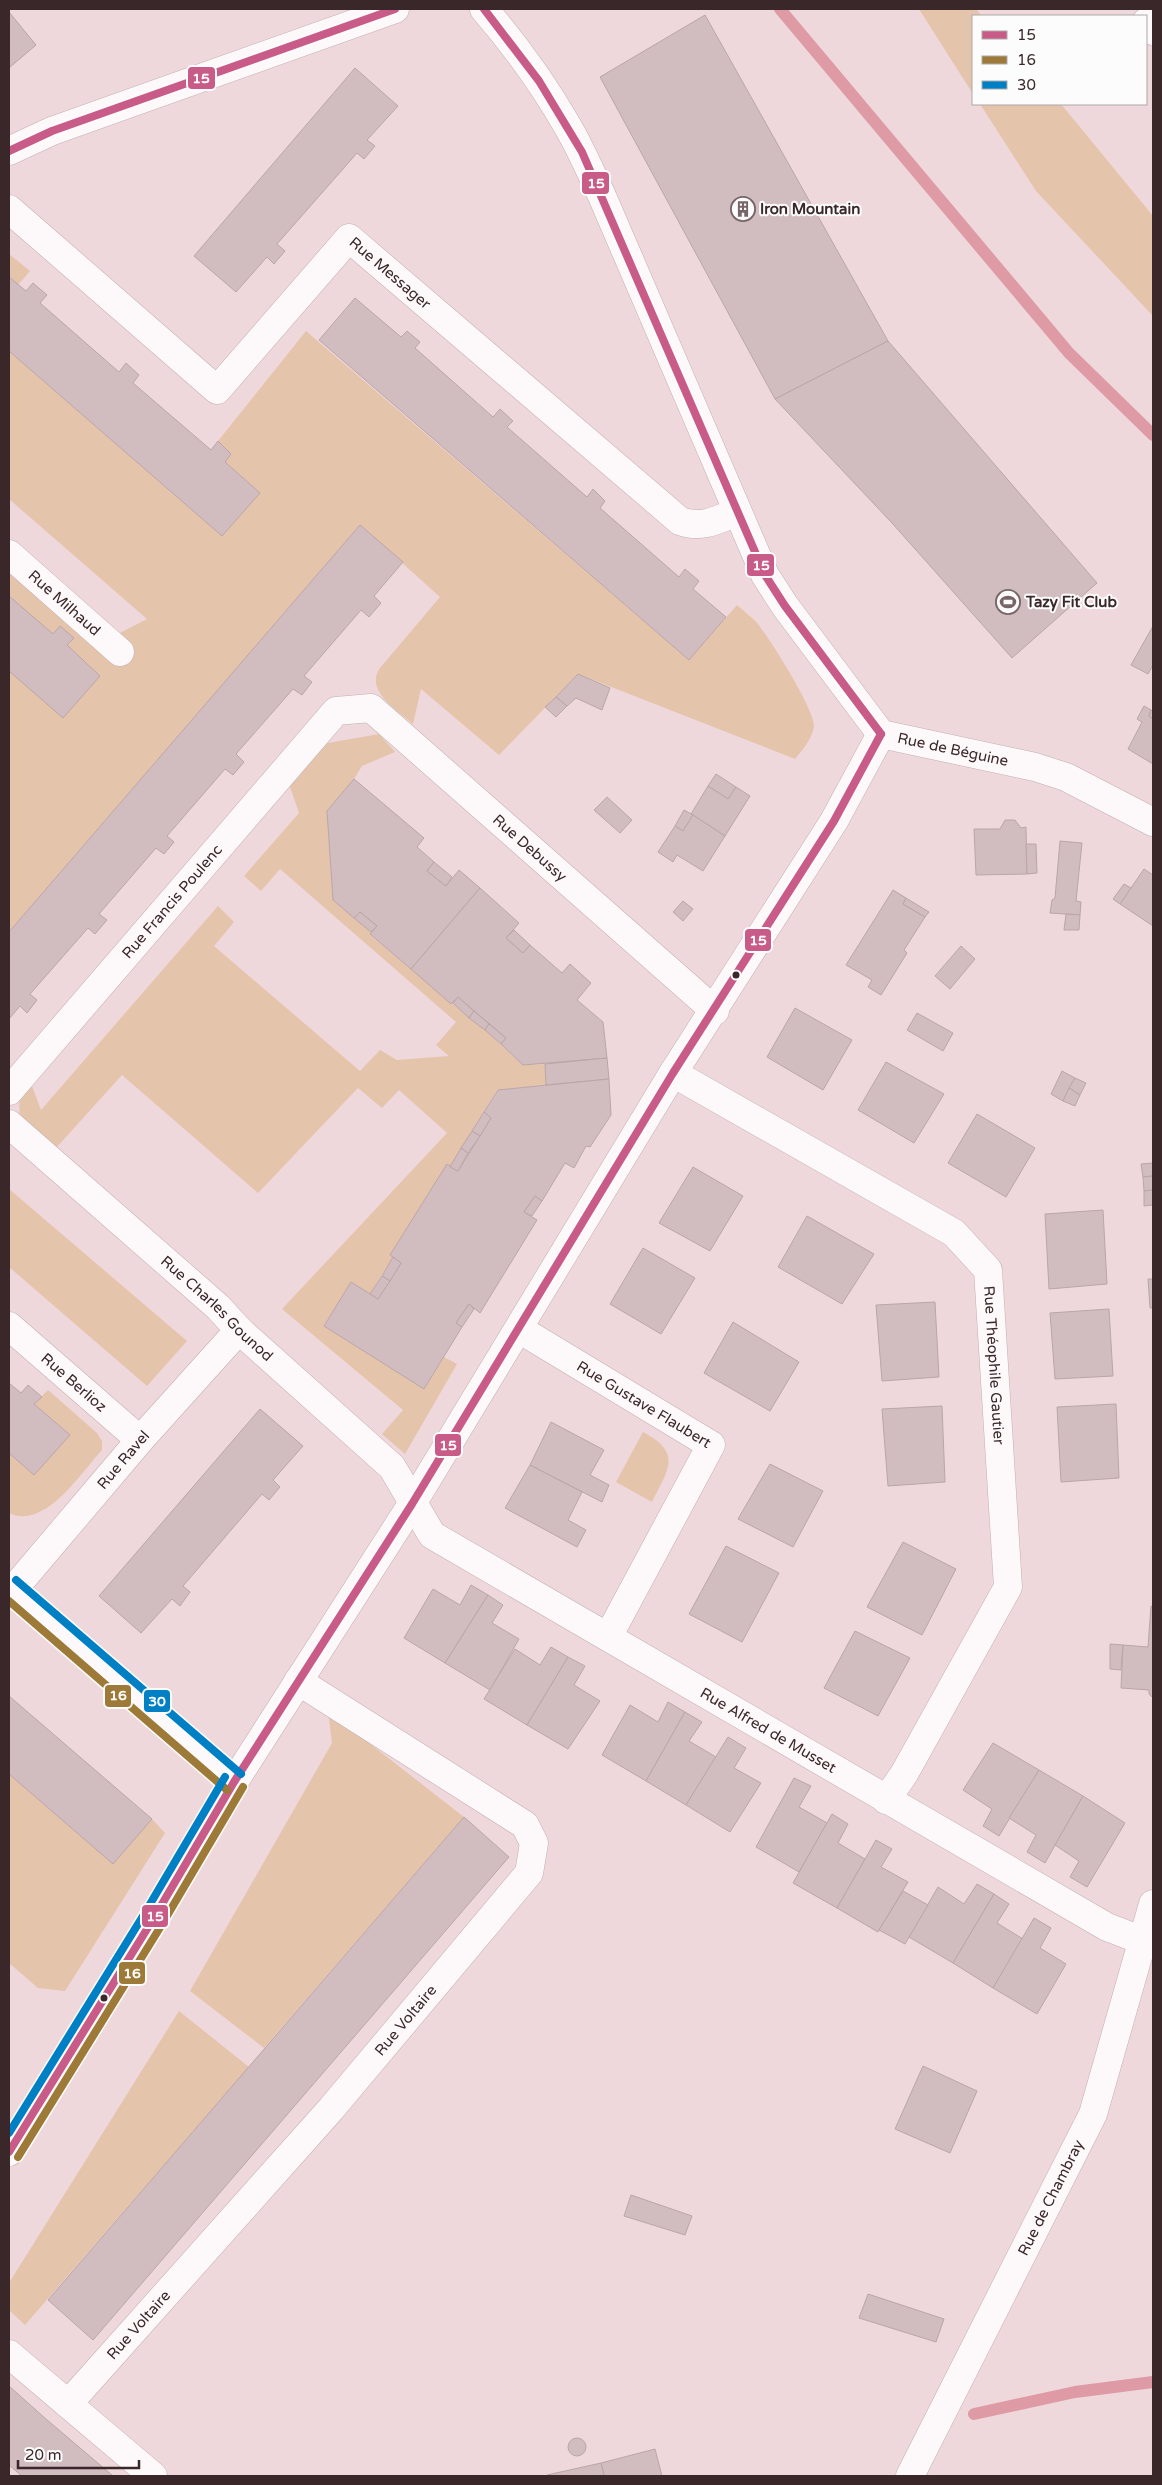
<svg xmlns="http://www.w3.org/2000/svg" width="1162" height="2485" font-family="'Varela Round',sans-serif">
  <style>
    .green { fill: #e5c4ac }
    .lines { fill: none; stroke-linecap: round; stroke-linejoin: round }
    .stream { stroke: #de9ba6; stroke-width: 12 }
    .building { fill: #d1bdc0; stroke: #b9a6a8 }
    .street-casing { stroke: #c2aeb1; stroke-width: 29 }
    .street { stroke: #fdf9fa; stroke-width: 28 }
    .bus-1-casing { stroke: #fcfcfc; stroke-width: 11 }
    .bus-2-casing { stroke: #fcfcfc; stroke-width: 11 }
    .bus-3-casing { stroke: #fcfcfc; stroke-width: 11 }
    .bus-1 { stroke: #c95b89; stroke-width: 8 }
    .bus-2 { stroke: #9e7a38; stroke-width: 8 }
    .bus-3 { stroke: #0080c4; stroke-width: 8 }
    .bus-dot { fill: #3a272a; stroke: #fcfcfc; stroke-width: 2 }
    .labels { text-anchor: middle; stroke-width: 4; stroke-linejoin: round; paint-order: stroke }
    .poi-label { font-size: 15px; font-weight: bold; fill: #3a272a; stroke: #fcfcfc; text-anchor: start }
    .street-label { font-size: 15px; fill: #3a272a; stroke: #fcfcfc }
    .line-badge { stroke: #fcfcfc; stroke-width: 2 }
    .badge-label { font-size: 14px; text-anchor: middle; font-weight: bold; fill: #fff }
  </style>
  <rect width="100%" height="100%" fill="#efd8db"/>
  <g class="green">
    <path d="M 919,9 L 976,9 L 982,16 L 973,16 L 973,94 Z"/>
    <path d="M 980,104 L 1061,104 L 1153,216 L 1153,316 L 1036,191 Z"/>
    <path d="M 9,254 L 30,271 L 18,285 L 9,277 Z"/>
    <path d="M 306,331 L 689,660 L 737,605 C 743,611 751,616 757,623 C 769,637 815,710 814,726 C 813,737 802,751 795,759 L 578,674 L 499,755 L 421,689 L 413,724 C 398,711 364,691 380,668 L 440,597 L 360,525 L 9,932 L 9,571 L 116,635 L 147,619 L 9,499 L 9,351 L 222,536 L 260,493 L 225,462 L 231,454 L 218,441 Z"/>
    <path d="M 379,734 L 395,752 L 362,766 L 354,779 L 327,811 L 333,900 L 371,932 L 370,935 L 485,1030 L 523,1065 L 545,1064 L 546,1085 L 497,1090 L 450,1167 L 447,1164 L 390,1255 L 393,1257 L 370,1294 L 351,1283 L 324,1325 L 424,1389 L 444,1357 L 457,1364 L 405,1454 L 382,1434 L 403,1410 L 282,1309 L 447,1133 L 399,1090 L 382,1108 L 358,1088 L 258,1193 L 122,1075 L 56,1148 L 20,1123 L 19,1094 L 30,1081 L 41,1110 L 218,906 L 234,922 L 214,946 L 360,1071 L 380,1050 L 397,1060 L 449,1056 L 436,1045 L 456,1022 L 280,869 L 261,891 L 244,876 L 299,813 L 288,781 L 317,745 Z"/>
    <path d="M 9,1189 L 187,1341 L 147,1386 L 9,1267 Z"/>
    <path d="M 48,1390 L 97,1433 L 102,1441 L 102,1450 C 80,1474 45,1530 9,1513 L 9,1453 L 34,1475 L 69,1435 L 34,1404 Z"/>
    <path d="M 643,1432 C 683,1453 668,1470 652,1502 L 616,1482 Z"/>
    <path d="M 328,1711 L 464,1817 L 264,2048 L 190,1991 L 332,1743 Z"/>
    <path d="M 9,1774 L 113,1864 L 152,1819 L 165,1833 L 65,1991 L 38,1988 L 9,1963 Z"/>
    <path d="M 179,2011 L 249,2067 L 25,2325 L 9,2310 L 9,2283 Z"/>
  </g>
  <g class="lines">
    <g class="stream">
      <path d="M 780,9 L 1069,353 L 1153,435"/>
      <path d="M 974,2414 L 1075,2392 L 1153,2382"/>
    </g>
  </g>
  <g class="building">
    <path d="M 9,12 L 36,45 L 9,68 Z"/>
    <path d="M 705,15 L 888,341 L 775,399 L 600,77 Z"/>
    <path d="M 355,68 L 398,106 L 367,140 L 375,146 L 364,159 L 357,153 L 277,244 L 285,251 L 274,264 L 267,257 L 236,292 L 194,256 Z"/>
    <path d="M 9,277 L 26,291 L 33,283 L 47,295 L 40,303 L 119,372 L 126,363 L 139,375 L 133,383 L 211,450 L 218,441 L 231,454 L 225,462 L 260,493 L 222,536 L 9,351 Z"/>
    <path d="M 355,298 L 401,337 L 407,331 L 420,342 L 415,348 L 493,417 L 500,409 L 513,421 L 507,427 L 587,497 L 593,489 L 605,501 L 600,508 L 679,577 L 685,569 L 699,581 L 693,589 L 726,617 L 689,660 L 319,340 Z"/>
    <path d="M 888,341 L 1097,583 L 1012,658 L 892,523 L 775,399 Z"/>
    <path d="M 360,525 L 403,562 L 374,596 L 381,603 L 369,617 L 361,610 L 304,676 L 312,682 L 302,695 L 293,689 L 236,754 L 244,762 L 233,775 L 225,769 L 167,836 L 174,842 L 164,854 L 156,848 L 99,914 L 107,920 L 95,934 L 88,928 L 30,994 L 37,1000 L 27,1013 L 20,1006 L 9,1019 L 9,932 Z"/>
    <path d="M 9,596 L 53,634 L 60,626 L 74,638 L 67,645 L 100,676 L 63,718 L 9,671 Z"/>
    <path d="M 1153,626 L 1153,665 L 1148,674 L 1131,665 Z"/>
    <path d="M 578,674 L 610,688 L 602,710 L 576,698 L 567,706 L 556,697 Z"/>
    <path d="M 556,697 L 567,706 L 556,717 L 545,707 Z"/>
    <path d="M 1144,706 L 1151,710 L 1149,716 L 1153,719 L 1153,764 L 1128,749 L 1142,722 L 1137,719 Z"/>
    <path d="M 1151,710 L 1153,711 L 1153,719 L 1149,716 Z"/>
    <path d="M 716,774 L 736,787 L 728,799 L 708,786 Z"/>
    <path d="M 354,779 L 424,838 L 417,847 L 434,862 L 427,871 L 446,886 L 459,870 L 480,888 L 411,969 L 370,934 L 377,926 L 360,912 L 354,918 L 333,900 L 327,811 Z"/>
    <path d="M 708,786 L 728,799 L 736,787 L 750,796 L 725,836 L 691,814 Z"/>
    <path d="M 607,797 L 632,820 L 620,833 L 594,810 Z"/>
    <path d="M 684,810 L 693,815 L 683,831 L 675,826 Z"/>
    <path d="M 693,815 L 725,836 L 703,871 L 677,855 L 673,862 L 658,852 L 675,826 L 683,831 Z"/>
    <path d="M 1005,820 L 1015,820 L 1021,828 L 1026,827 L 1027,874 L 976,875 L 974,829 L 1000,829 Z"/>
    <path d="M 1060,841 L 1082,843 L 1076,901 L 1081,902 L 1080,915 L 1050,913 L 1052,900 L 1055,898 Z"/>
    <path d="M 1026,844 L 1036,844 L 1037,873 L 1027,874 Z"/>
    <path d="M 434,862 L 452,877 L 446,886 L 427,871 Z"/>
    <path d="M 1144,869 L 1153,875 L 1153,926 L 1120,904 Z"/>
    <path d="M 1124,884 L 1131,888 L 1120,904 L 1113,899 Z"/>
    <path d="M 480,888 L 519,923 L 506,938 L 523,953 L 530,945 L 562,973 L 570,964 L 591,983 L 577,1000 L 603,1022 L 607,1058 L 523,1065 L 501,1044 L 506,1038 L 458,997 L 451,1004 L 411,969 Z"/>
    <path d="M 893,890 L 906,898 L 903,904 L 925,917 L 904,950 L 907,953 L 881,995 L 868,987 L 872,980 L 846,965 Z"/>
    <path d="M 906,898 L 929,912 L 925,917 L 903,904 Z"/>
    <path d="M 683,901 L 693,909 L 683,921 L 673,912 Z"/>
    <path d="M 360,912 L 377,926 L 371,932 L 354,918 Z"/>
    <path d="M 1066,914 L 1080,915 L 1079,930 L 1064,930 Z"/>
    <path d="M 514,930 L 530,945 L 523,953 L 506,938 Z"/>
    <path d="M 961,946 L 975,959 L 950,989 L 935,976 Z"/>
    <path d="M 458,997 L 474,1011 L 469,1018 L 453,1003 Z"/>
    <path d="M 795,1008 L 852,1040 L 823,1090 L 767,1057 Z"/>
    <path d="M 474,1011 L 489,1024 L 485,1030 L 469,1018 Z"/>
    <path d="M 917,1013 L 953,1033 L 943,1051 L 907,1030 Z"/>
    <path d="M 489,1024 L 506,1038 L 501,1044 L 485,1030 Z"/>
    <path d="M 607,1058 L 609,1079 L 546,1085 L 545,1064 Z"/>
    <path d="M 886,1062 L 944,1094 L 914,1143 L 858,1110 Z"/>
    <path d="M 1062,1071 L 1075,1078 L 1063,1101 L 1051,1094 Z"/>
    <path d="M 1075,1078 L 1086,1083 L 1080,1095 L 1069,1088 Z"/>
    <path d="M 609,1079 L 611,1115 L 590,1147 L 586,1146 L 574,1168 L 565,1163 L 542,1201 L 535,1196 L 524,1212 L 537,1220 L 480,1313 L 469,1304 L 456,1323 L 462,1327 L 424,1389 L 324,1326 L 351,1282 L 378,1299 L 401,1263 L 390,1255 L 447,1164 L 458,1171 L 491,1118 L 484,1112 L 498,1090 Z"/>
    <path d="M 1069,1088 L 1080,1095 L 1075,1106 L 1063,1101 Z"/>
    <path d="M 484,1112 L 491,1118 L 480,1136 L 472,1131 Z"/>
    <path d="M 977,1114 L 1035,1148 L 1006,1197 L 948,1163 Z"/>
    <path d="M 472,1131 L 480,1136 L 468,1153 L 461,1148 Z"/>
    <path d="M 461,1148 L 468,1153 L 458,1171 L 450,1167 Z"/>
    <path d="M 1153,1163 L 1153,1176 L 1143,1177 L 1141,1164 Z"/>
    <path d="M 693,1167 L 743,1196 L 710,1251 L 659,1223 Z"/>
    <path d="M 1153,1176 L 1153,1190 L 1144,1191 L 1143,1177 Z"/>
    <path d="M 1153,1190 L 1153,1205 L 1144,1206 L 1144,1191 Z"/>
    <path d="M 535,1196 L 542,1201 L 532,1216 L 524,1212 Z"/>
    <path d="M 1103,1210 L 1107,1284 L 1049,1289 L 1045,1214 Z"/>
    <path d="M 807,1216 L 874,1254 L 842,1304 L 778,1267 Z"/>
    <path d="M 643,1248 L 695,1278 L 661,1334 L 610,1304 Z"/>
    <path d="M 393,1257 L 401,1263 L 390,1281 L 382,1276 Z"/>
    <path d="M 382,1276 L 390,1281 L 378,1299 L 370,1294 Z"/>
    <path d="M 1148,1279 L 1153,1279 L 1153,1308 L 1150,1308 Z"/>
    <path d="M 935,1302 L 939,1377 L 882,1381 L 876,1305 Z"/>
    <path d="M 469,1304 L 474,1309 L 462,1327 L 456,1323 Z"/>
    <path d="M 1109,1309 L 1113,1376 L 1055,1379 L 1050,1313 Z"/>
    <path d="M 733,1322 L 799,1362 L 770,1411 L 704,1373 Z"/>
    <path d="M 9,1383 L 21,1393 L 28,1385 L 42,1397 L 34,1404 L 70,1435 L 34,1475 L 9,1453 Z"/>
    <path d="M 1116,1404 L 1119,1478 L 1061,1482 L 1057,1407 Z"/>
    <path d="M 942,1406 L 945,1482 L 888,1486 L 882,1409 Z"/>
    <path d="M 260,1409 L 303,1446 L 273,1480 L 280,1487 L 269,1500 L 262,1494 L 183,1586 L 190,1592 L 180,1606 L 172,1599 L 141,1633 L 99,1596 Z"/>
    <path d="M 551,1422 L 604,1450 L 590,1475 L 609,1485 L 602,1502 L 530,1465 Z"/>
    <path d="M 770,1464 L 823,1491 L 793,1547 L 738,1519 Z"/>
    <path d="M 530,1465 L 582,1492 L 568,1520 L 586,1530 L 577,1547 L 505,1508 Z"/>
    <path d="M 903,1542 L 956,1569 L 922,1635 L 867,1607 Z"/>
    <path d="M 726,1546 L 779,1573 L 742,1642 L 689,1614 Z"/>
    <path d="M 471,1585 L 488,1595 L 445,1663 L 404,1638 L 433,1589 L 460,1605 Z"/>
    <path d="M 488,1595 L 503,1605 L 492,1623 L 519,1639 L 490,1690 L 445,1663 Z"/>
    <path d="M 1151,1606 L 1153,1607 L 1153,1698 L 1149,1694 L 1149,1690 L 1121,1688 L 1123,1645 L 1148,1647 Z"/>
    <path d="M 855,1631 L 910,1658 L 878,1716 L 824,1688 Z"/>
    <path d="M 1110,1644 L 1123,1645 L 1121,1670 L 1110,1669 Z"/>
    <path d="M 551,1647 L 568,1657 L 527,1725 L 484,1699 L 515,1649 L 540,1665 Z"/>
    <path d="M 568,1657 L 585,1666 L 574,1685 L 600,1701 L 568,1749 L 527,1725 Z"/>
    <path d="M 9,1696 L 152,1819 L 113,1864 L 9,1774 Z"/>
    <path d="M 668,1702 L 685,1712 L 646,1781 L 602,1755 L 630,1705 L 658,1722 Z"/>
    <path d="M 685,1712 L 702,1722 L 689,1741 L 716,1757 L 686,1805 L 646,1781 Z"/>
    <path d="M 728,1737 L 746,1748 L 734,1768 L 761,1783 L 730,1832 L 686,1805 Z"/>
    <path d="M 993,1743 L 1039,1770 L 999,1836 L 983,1826 L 992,1809 L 963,1790 Z"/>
    <path d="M 1039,1770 L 1083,1796 L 1045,1863 L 1027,1852 L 1036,1835 L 1009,1818 Z"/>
    <path d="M 794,1778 L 811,1786 L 799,1807 L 827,1823 L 799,1872 L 756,1847 Z"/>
    <path d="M 1083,1796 L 1125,1823 L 1087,1887 L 1070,1877 L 1079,1861 L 1055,1845 Z"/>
    <path d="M 832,1814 L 848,1824 L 838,1843 L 865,1859 L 837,1908 L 793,1883 Z"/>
    <path d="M 464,1817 L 509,1857 L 93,2340 L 48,2300 Z"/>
    <path d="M 876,1840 L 892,1849 L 881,1867 L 908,1882 L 878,1932 L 837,1908 Z"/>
    <path d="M 977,1884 L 994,1894 L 953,1963 L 909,1937 L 938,1887 L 964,1904 Z"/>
    <path d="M 903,1891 L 928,1905 L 905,1944 L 879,1930 Z"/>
    <path d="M 994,1894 L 1009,1904 L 997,1923 L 1023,1939 L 993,1988 L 953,1963 Z"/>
    <path d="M 1034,1918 L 1051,1928 L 1040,1948 L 1066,1964 L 1037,2014 L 993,1988 Z"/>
    <path d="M 923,2066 L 977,2091 L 950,2153 L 895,2129 Z"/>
    <path d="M 631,2195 L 692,2216 L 685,2235 L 624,2216 Z"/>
    <path d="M 868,2294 L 944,2319 L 936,2342 L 859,2318 Z"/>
    <path d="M 9,2386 L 46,2419 L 113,2476 L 22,2476 L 9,2465 Z"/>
    <circle cx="577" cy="2447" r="9"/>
    <path d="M 655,2449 L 662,2476 L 604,2476 L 601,2463 Z"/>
    <path d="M 601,2463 L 604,2476 L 548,2476 L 547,2475 Z"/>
  </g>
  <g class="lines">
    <defs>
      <g id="street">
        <path id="s1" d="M 484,9 C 515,45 544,85 568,127 C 581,149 591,173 602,196 L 765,575 L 785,606 L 881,734 L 1035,767 L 1066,777 L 1153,822"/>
        <path d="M 1146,22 L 1153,31"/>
        <path d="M 9,151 L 52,131 L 395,9"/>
        <path id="s2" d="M 9,209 L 217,390 L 349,238 L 680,521 C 702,529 717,520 737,512"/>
        <path id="s3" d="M 9,554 L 120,652"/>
        <path id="s4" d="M 673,1073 L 954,1233 L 988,1270 L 1008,1587 L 904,1774 L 886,1800"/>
        <path id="s5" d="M 9,1091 L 336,711 L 371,708 L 715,1011"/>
        <path id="s6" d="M 9,1124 L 218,1307 L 239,1330 L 392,1467 L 432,1535 L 1107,1927 L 1141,1940"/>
        <path id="s7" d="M 9,1326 L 140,1440"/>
        <path id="s8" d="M 519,1329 L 711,1445 L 608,1637"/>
        <path d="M 9,1588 L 234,1782"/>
        <path id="s9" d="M 12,1591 L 140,1440 L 239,1330"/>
        <path d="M 9,2152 L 152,1921 L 234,1782 L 412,1504 L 673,1073 L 834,821 L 881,734"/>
        <path d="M 9,2354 L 153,2476"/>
        <path id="s10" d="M 68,2404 L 331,2109 L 529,1873 L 534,1843 L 525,1825 L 298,1681"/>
        <path id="s11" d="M 910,2476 L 1093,2114 L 1153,1904"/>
      </g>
    </defs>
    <use href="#street" class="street-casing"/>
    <use href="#street" class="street"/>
    <defs>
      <g id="bus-1">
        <path d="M 484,9 L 539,81 L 582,152 L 765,575 L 785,606 L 881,734"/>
        <path d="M 9,151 L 52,131 L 395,9"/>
        <path d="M 9,2152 L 152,1921 L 234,1782 L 412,1504 L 673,1073 L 834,821 L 881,734"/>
      </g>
      <g id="bus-2">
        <path d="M 9,1601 L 227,1790"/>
        <path d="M 18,2157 L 161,1926 L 243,1787"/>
      </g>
      <g id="bus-3">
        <path d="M 16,1580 L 241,1774"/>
        <path d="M 9,2133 L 143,1916 L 225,1777"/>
      </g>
    </defs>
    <use href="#bus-1" class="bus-1-casing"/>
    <use href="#bus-2" class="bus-2-casing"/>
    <use href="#bus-3" class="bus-3-casing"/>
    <use href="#bus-1" class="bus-1"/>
    <use href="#bus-2" class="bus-2"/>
    <use href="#bus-3" class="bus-3"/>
  </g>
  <defs>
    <symbol id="building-ring" viewBox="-11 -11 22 22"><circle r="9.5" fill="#fcfcfc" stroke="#796568" stroke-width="1.5"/><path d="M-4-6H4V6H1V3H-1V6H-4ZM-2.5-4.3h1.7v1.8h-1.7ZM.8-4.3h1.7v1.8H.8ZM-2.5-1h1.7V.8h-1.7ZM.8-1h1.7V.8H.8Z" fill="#796568"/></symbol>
    <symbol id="stadium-ring" viewBox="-11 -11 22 22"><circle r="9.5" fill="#fcfcfc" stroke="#796568" stroke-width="1.5"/><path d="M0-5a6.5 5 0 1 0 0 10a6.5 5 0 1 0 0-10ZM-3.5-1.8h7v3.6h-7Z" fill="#796568"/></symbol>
  </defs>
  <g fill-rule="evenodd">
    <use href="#building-ring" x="729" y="195" width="28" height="28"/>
    <use href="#stadium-ring" x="994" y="588" width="28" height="28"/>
  </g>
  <g class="bus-dot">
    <circle cx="736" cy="975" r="4.5"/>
    <circle cx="104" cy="1998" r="4.5"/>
  </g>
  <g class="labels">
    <g class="poi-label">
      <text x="760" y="214">Iron Mountain</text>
      <text x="1026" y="607">Tazy Fit Club</text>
    </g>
    <g class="street-label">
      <text dy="5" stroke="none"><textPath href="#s2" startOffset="531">Rue Messager</textPath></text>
      <text dy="5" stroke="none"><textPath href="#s3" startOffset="74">Rue Milhaud</textPath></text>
      <text dy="5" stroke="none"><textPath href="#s1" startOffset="905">Rue de Béguine</textPath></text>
      <text dy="5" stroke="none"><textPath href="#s5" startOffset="748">Rue Debussy</textPath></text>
      <text dy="5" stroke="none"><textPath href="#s5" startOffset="250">Rue Francis Poulenc</textPath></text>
      <text dy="5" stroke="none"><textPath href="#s6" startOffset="278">Rue Charles Gounod</textPath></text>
      <text dy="5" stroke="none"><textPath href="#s4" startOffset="469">Rue Théophile Gautier</textPath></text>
      <text dy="5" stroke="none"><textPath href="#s7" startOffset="86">Rue Berlioz</textPath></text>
      <text dy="5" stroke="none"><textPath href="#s8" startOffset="146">Rue Gustave Flaubert</textPath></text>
      <text dy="5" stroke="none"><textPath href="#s9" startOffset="172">Rue Ravel</textPath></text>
      <text dy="5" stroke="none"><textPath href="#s6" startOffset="982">Rue Alfred de Musset</textPath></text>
      <text dy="5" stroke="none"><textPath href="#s10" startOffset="511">Rue Voltaire</textPath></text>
      <text dy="5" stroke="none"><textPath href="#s11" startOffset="312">Rue de Chambray</textPath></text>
      <text dy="5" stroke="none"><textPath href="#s10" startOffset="106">Rue Voltaire</textPath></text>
    </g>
  </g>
  <g class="line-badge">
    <rect x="187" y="66" width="29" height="24" rx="5" fill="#c95b89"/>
    <rect x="581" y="171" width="29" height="24" rx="5" fill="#c95b89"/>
    <rect x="746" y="553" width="29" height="24" rx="5" fill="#c95b89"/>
    <rect x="744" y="928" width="28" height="24" rx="5" fill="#c95b89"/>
    <rect x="434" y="1433" width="28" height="24" rx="5" fill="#c95b89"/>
    <rect x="104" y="1684" width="28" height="24" rx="5" fill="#9e7a38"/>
    <rect x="143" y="1689" width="28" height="24" rx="5" fill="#0080c4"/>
    <rect x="141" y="1904" width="28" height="24" rx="5" fill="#c95b89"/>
    <rect x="118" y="1961" width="28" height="24" rx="5" fill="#9e7a38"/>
  </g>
  <g class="badge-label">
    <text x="201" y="83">15</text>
    <text x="596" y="188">15</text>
    <text x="761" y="570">15</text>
    <text x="758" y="945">15</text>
    <text x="448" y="1450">15</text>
    <text x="118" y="1700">16</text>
    <text x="157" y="1706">30</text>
    <text x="155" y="1921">15</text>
    <text x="132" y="1978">16</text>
  </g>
  <rect width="1162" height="2485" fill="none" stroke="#3a272a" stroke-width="20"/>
  <rect x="972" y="15" width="175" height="90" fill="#fcfcfc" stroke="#aea7a8"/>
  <rect x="982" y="31" width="25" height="8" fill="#c95b89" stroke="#aea7a8"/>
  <text x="1017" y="40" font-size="15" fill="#3a272a">15</text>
  <rect x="982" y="56" width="25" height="8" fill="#9e7a38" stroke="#aea7a8"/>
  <text x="1017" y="65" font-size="15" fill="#3a272a">16</text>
  <rect x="982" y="81" width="25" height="8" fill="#0080c4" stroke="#aea7a8"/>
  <text x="1017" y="90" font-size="15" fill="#3a272a">30</text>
  <path d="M18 2460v8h121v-8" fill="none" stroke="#3a272a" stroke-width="2.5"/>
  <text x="25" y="2460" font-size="15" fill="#3a272a" stroke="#fcfcfc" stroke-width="4" paint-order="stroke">20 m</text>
</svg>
